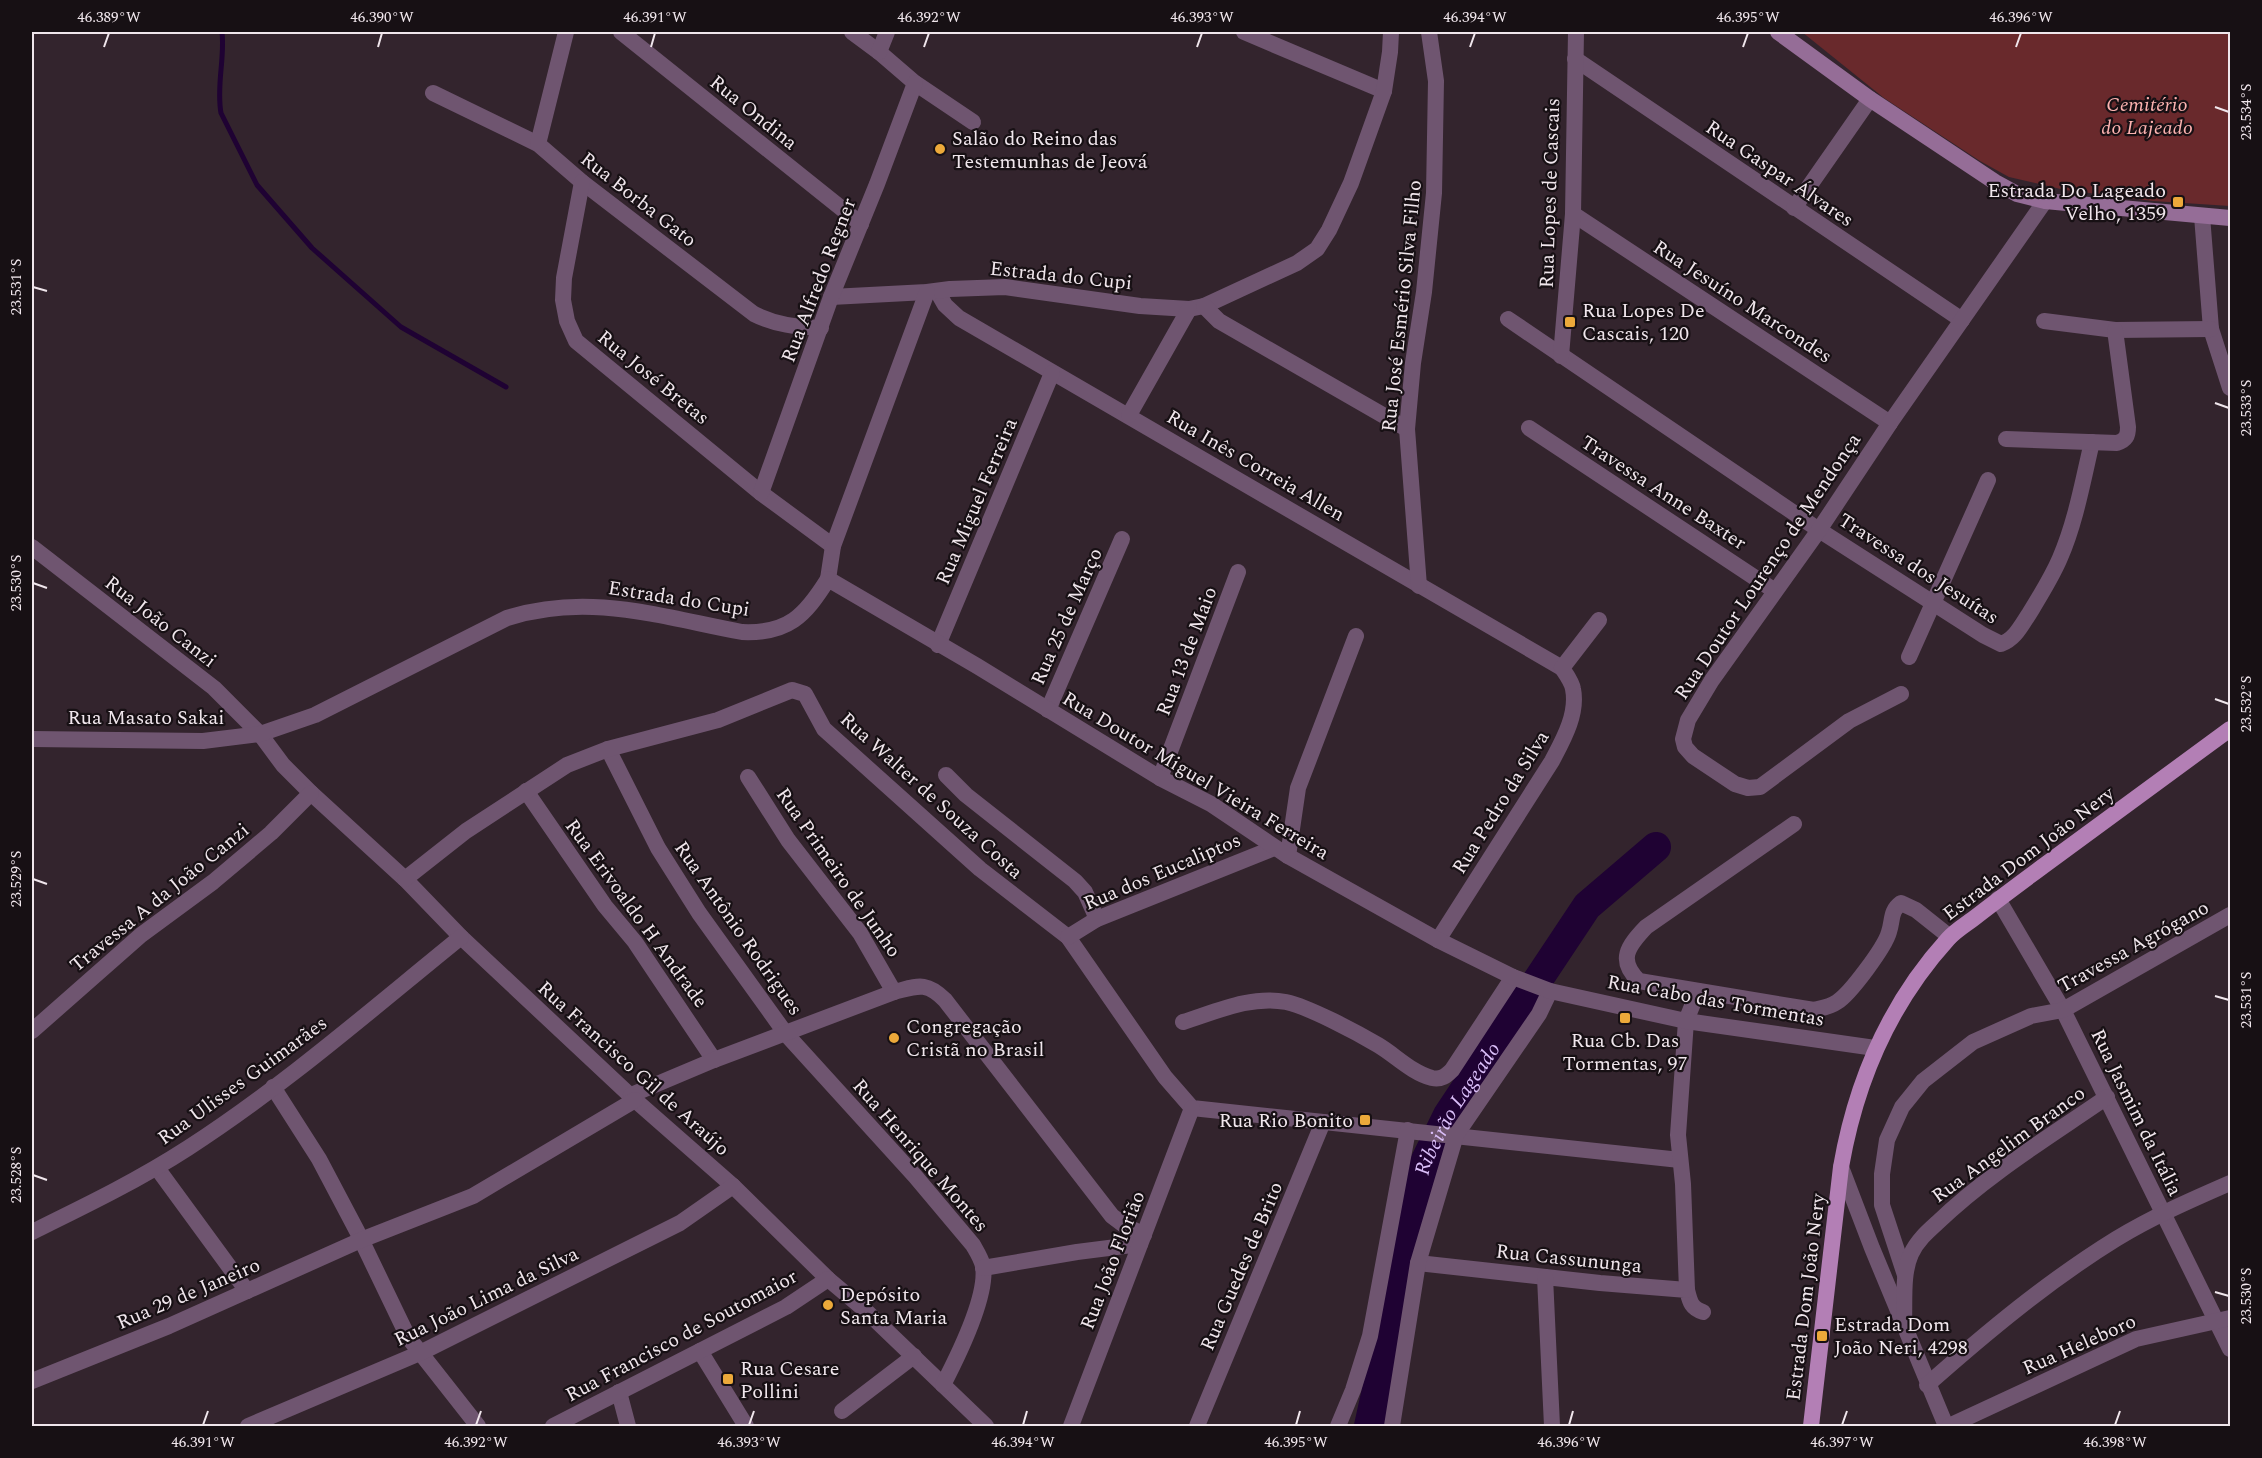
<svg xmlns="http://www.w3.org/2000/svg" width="2262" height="1458" font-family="Spectral,serif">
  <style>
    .green { fill: #69292c }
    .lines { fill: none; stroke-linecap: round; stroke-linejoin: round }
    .stream { stroke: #1f0233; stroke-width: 5 }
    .river { stroke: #1f0233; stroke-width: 30 }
    .minor { stroke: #6f5570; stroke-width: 16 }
    .tertiary { stroke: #6f5570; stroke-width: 16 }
    .secondary { stroke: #956d97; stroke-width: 16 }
    .primary { stroke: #b37fb5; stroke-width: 16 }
    .ticks { fill: none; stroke: #f0e6ec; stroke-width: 2 }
    .poi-dot { fill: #eca93a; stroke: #171014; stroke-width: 2 }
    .labels { text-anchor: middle; stroke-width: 4.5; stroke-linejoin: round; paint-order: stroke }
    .park-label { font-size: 20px; font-style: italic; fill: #fdb3b1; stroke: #171014 }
    .street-label { font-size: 20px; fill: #f0e6ec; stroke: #171014 }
    .poi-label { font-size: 20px; fill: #f0e6ec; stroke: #171014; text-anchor: start }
    .water-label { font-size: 21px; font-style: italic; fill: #dabef9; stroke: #171014 }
    .neatline { fill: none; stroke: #f0e6ec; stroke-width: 2 }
    .ticks-label { font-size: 15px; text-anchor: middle; fill: #f0e6ec }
  </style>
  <rect width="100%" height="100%" fill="#33242d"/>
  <path class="green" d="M 1802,32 L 2230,32 L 2230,206 L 2153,201 L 2065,190 L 2009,177 L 1980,161 L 1884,98 Z"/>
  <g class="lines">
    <path class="stream" d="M 222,32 C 225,59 216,86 221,113 L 257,185 L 312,248 L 401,327 L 506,387"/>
    <path class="river" id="s1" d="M 1369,1426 L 1402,1276 L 1423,1166 L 1448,1115 L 1587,906 L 1656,847"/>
    <g class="minor">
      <path d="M 621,32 L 861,224"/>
      <path d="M 852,32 L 879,52 L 915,83 L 973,122"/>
      <path d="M 1244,32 L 1384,91"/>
      <path d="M 879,52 L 887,32"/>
      <path d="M 1575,59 L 1962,320"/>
      <path d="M 433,93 L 538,144 L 582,182 L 754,314 C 776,325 796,327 821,328"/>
      <path d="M 538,144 L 566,32"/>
      <path d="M 582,182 L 564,278 L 563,300 L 567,321 L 576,341 L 761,493 L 833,546"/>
      <path d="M 1794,208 L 1870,99"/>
      <path d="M 1573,214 L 1890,423"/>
      <path d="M 2202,216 L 2211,329 L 2230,388"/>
      <path d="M 937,291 L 945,305 L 959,318 L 1562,668"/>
      <path d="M 831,297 L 927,292 L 950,289 L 1005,287 L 1140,306 L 1189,309 L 1204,306 L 1297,263 L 1317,249 L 1329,230 L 1351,183 L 1384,91 L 1390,52 L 1391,32"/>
      <path d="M 1204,306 L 1219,321 L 1407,429"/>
      <path d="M 1508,319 L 1819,530 L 1983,635 L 2001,644 C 2015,639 2021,626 2029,614 C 2040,596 2052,577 2060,558 C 2076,521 2083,480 2092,442"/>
      <path d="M 2044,321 L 2115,330 L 2211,329"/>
      <path d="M 1561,356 L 1573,214 L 1576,32"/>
      <path d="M 1129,415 L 1189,309"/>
      <path d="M 1529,428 L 1775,591"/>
      <path d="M 2006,439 L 2117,443 C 2126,440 2128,436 2128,427 L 2115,330"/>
      <path d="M 761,493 L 831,297 L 877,184 L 915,83"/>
      <path d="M 32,547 L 214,688 L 260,734 L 283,765 L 311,793 L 405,879 L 461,937 L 635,1100 L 733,1186 L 828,1279 L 866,1311 L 986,1426"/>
      <path d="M 828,579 L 833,546 L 927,292"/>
      <path d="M 1419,586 L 1407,429 L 1413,363 L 1424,292 L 1434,193 L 1436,81 L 1429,32"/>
      <path d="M 938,645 L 1052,373"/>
      <path d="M 1909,657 L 1988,480"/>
      <path d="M 1901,694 L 1849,721 L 1760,787 L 1748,788 L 1735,784 L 1693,756 L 1685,747 L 1683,739 L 1688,720 L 1712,680 L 1819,530 L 1890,423 L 2045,201"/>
      <path d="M 1048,710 L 1122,539"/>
      <path d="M 608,749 L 658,848 L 699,913 L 786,1034 L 915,1176 L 973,1245 C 977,1252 981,1258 983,1266 C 988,1296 957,1358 943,1385"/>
      <path d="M 946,775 L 966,795 L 1075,881 L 1085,892 L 1097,919"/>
      <path d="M 748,777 L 788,840 L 860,933 L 894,992"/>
      <path d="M 1160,778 L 1238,572"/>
      <path d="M 526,791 L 605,906 L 635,942 L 657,975 L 714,1060"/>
      <path d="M 1794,824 L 1646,927 C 1628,946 1617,960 1639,981 L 1814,1010 C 1822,1008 1830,1007 1837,1002 C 1850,994 1885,947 1889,932 C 1893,920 1890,911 1901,903 L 1916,910 L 1950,937"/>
      <path d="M 1288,856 L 1298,788 L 1356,636"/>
      <path d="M 405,879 L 466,831 L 567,765 L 608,749 L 718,720 L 792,690 L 805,694 L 824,729 L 980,869 L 1068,937 L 1165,1077 L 1192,1108 L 1680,1160"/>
      <path d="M 1998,899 L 2063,1010 L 2230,1349"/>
      <path d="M 1068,937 L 1097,919 L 1274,848"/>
      <path d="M 1438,940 L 1552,761 C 1563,740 1578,714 1573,689 C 1572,682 1566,674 1562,668 L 1599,620"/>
      <path d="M 1183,1022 C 1215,1012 1251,995 1286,1002 C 1309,1007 1356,1032 1378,1045 C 1395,1055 1412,1073 1432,1078 C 1441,1080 1446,1076 1452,1070 L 1513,977"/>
      <path d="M 32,1031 L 141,935 L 213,882 L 271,833 L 311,793"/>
      <path d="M 273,1087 L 319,1159 L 357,1231 L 408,1337 L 478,1426"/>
      <path d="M 631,1095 L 714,1060 L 894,992 C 918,986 926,981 945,1000 L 1112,1216 L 1124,1225 L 1144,1235"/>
      <path d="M 1841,1167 L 1872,1248 L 1946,1426"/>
      <path d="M 157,1168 L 247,1291"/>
      <path d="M 32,1232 C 85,1206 137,1181 188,1148 C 284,1086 372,1009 461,937"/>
      <path d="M 1418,1263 L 1600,1283 L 1687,1290 C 1690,1302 1691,1308 1703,1312"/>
      <path d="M 983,1268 L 1077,1252 L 1140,1244"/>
      <path d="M 1905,1275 L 1882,1205 L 1882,1174 L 1887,1140 L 1902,1107 L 1923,1081 L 1973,1042 L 2031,1016 L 2063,1010 L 2230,915"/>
      <path d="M 1545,1277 L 1552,1426"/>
      <path d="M 1687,1290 L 1683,1184 L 1678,1135 L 1686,1021 L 1698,991"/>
      <path d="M 1904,1322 C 1905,1301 1902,1274 1911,1254 C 1917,1241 1927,1232 1937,1223 C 1988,1174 2049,1137 2107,1097"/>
      <path d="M 700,1351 L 746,1426"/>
      <path d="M 32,1381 L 169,1326 L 361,1240 L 473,1196 L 635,1100"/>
      <path d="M 1927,1385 C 1987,1332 2048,1281 2116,1239 C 2152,1217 2191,1200 2230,1183"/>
      <path d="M 619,1392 L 628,1426"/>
      <path d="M 842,1411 L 914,1356"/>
      <path d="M 248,1426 L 420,1353 L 680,1223 L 733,1186"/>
      <path d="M 553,1426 L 786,1307 L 828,1279"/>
      <path d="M 1071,1426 L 1192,1108"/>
      <path d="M 1197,1426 L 1323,1122"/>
      <path d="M 1338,1426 L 1353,1390 L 1370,1336 L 1408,1130"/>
      <path d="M 1392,1426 L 1418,1263 L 1456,1135 L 1539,1014 L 1550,991"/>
      <path d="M 1949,1426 L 2136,1339 L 2230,1318"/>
    </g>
    <path class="tertiary" d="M 32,739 L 203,741 L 260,734 L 315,715 L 507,618 C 589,592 661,617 742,632 C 788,634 805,616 828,579 L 977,666 L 1160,778 L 1211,804 L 1288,856 L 1438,940 L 1513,977 L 1550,991 L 1686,1021 L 1875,1048"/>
    <path class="secondary" d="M 1778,32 L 1870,99 L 1995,182 L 2017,194 L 2045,201 L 2230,218"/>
    <path class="primary" d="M 1811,1426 L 1841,1167 C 1856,1081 1889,1004 1948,939 C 1955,931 1965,925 1973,919 C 1996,901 2019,884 2042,867 C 2105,821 2168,775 2230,729"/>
  </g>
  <path class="ticks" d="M 104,47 L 109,33M 378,47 L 382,33M 651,47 L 655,33M 924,47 L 929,33M 1197,47 L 1202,33M 1470,47 L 1475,33M 1743,47 L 1748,33M 2016,47 L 2021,33M 2215,107 L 2229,112M 33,287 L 47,291M 2215,403 L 2229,408M 33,583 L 47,588M 2215,699 L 2229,704M 33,879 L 47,884M 2215,996 L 2229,1000M 33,1175 L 47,1180M 2215,1292 L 2229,1296M 203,1425 L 208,1411M 476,1425 L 481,1411M 749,1425 L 754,1411M 1023,1425 L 1027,1411M 1296,1425 L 1300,1411M 1569,1425 L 1573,1411M 1842,1425 L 1847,1411M 2115,1425 L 2120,1411"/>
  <g class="poi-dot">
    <circle cx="940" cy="149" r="6"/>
    <rect x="2172" y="196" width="12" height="12" rx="3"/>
    <rect x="1564" y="316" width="12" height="12" rx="3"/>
    <rect x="1619" y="1012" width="12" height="12" rx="3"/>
    <circle cx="894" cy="1038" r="6"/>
    <rect x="1359" y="1114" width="12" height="12" rx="3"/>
    <circle cx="828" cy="1305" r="6"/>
    <rect x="1816" y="1330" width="12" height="12" rx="3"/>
    <rect x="722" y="1373" width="12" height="12" rx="3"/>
  </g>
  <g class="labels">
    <g class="park-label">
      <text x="2147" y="111">Cemitério<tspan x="2147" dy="23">do Lajeado</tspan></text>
    </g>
    <g class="street-label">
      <text transform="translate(754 112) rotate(39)" y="7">Rua Ondina</text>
      <text transform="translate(1780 173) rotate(34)" y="7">Rua Gaspar Álvares</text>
      <text transform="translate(1549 193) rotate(-88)" y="7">Rua Lopes de Cascais</text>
      <text transform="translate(639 199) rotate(38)" y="7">Rua Borba Gato</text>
      <text transform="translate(1061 275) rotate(6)" y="7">Estrada do Cupi</text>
      <text transform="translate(818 280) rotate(-69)" y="7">Rua Alfredo Regner</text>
      <text transform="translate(1743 301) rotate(33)" y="7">Rua Jesuíno Marcondes</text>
      <text transform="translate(1401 306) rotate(-84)" y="7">Rua José Esmério Silva Filho</text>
      <text transform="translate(654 377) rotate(39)" y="7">Rua José Bretas</text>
      <text transform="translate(1256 465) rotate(30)" y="7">Rua Inês Correia Allen</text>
      <text transform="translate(1664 492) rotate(33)" y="7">Travessa Anne Baxter</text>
      <text transform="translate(976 501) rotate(-67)" y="7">Rua Miguel Ferreira</text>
      <text transform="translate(1767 566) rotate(-56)" y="7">Rua Doutor Lourenço de Mendonça</text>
      <text transform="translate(1919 568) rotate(33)" y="7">Travessa dos Jesuítas</text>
      <text transform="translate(679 598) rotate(9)" y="7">Estrada do Cupi</text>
      <text transform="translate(1066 616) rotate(-66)" y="7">Rua 25 de Março</text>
      <text transform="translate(161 621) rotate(38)" y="7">Rua João Canzi</text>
      <text transform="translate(1186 651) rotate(-69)" y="7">Rua 13 de Maio</text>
      <text x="146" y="724">Rua Masato Sakai</text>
      <text transform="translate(1196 775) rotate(31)" y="7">Rua Doutor Miguel Vieira Ferreira</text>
      <text transform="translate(932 795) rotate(42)" y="7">Rua Walter de Souza Costa</text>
      <text transform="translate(1500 802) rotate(-58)" y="7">Rua Pedro da Silva</text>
      <text transform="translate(2028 853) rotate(-37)" y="7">Estrada Dom João Nery</text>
      <text transform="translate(1162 871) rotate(-23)" y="7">Rua dos Eucaliptos</text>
      <text transform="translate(839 872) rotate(55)" y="7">Rua Primeiro de Junho</text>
      <text transform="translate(159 897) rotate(-39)" y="7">Travessa A da João Canzi</text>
      <text transform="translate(637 913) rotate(54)" y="7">Rua Erivoaldo H Andrade</text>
      <text transform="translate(739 928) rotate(55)" y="7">Rua Antônio Rodrigues</text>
      <text transform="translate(2133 946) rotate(-29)" y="7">Travessa Agrógano</text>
      <text transform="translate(1716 1000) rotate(10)" y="7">Rua Cabo das Tormentas</text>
      <text transform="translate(634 1068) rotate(42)" y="7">Rua Francisco Gil de Araújo</text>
      <text transform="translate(242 1080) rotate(-36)" y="7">Rua Ulisses Guimarães</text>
      <text transform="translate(2137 1112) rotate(64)" y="7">Rua Jasmim da Itália</text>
      <text transform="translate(2008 1144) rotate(-36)" y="7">Rua Angelim Branco</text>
      <text transform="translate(921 1155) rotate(49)" y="7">Rua Henrique Montes</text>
      <text transform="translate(1569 1258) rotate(6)" y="7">Rua Cassununga</text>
      <text transform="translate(1112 1260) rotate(-69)" y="7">Rua João Florião</text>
      <text transform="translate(1241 1266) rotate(-67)" y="7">Rua Guedes de Brito</text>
      <text transform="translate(188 1293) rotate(-23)" y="7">Rua 29 de Janeiro</text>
      <text transform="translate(486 1296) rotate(-26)" y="7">Rua João Lima da Silva</text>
      <text transform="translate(1805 1297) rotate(-83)" y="7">Estrada Dom João Nery</text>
      <text transform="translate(681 1335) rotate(-28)" y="7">Rua Francisco de Soutomaior</text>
      <text transform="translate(2079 1344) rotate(-24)" y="7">Rua Heleboro</text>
    </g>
    <g class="poi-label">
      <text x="952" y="145">Salão do Reino das<tspan x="952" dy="23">Testemunhas de Jeová</tspan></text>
      <text x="2166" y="197" text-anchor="end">Estrada Do Lageado<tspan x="2166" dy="23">Velho, 1359</tspan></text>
      <text x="1582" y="317">Rua Lopes De<tspan x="1582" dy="23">Cascais, 120</tspan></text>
      <text x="906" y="1033">Congregação<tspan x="906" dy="23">Cristã no Brasil</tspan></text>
      <text x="1625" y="1047" text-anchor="middle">Rua Cb. Das<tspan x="1625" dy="23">Tormentas, 97</tspan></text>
      <text x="1353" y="1127" text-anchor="end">Rua Rio Bonito</text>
      <text x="840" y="1301">Depósito<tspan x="840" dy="23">Santa Maria</tspan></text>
      <text x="1834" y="1331">Estrada Dom<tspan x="1834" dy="23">João Neri, 4298</tspan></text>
      <text x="740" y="1375">Rua Cesare<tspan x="740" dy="23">Pollini</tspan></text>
    </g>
    <g class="water-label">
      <text dy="7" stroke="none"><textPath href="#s1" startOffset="332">Ribeirão Lageado</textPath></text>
    </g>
  </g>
  <rect width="2262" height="1458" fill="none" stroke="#171014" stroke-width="66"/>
  <rect x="33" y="33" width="2196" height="1392" class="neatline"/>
  <g class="ticks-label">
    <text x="109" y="22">46.389°W</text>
    <text x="382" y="22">46.390°W</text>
    <text x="655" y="22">46.391°W</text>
    <text x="929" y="22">46.392°W</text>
    <text x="1202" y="22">46.393°W</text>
    <text x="1475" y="22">46.394°W</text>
    <text x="1748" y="22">46.395°W</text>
    <text x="2021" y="22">46.396°W</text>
    <text transform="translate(2246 112) rotate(-90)" y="5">23.534°S</text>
    <text transform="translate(16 287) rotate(-90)" y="5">23.531°S</text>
    <text transform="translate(2246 408) rotate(-90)" y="5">23.533°S</text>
    <text transform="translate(16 583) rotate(-90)" y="5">23.530°S</text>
    <text transform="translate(2246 704) rotate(-90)" y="5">23.532°S</text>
    <text transform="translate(16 879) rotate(-90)" y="5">23.529°S</text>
    <text transform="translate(2246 1000) rotate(-90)" y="5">23.531°S</text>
    <text transform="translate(16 1175) rotate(-90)" y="5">23.528°S</text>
    <text transform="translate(2246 1296) rotate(-90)" y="5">23.530°S</text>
    <text x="203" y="1447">46.391°W</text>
    <text x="476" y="1447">46.392°W</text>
    <text x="749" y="1447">46.393°W</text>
    <text x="1023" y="1447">46.394°W</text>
    <text x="1296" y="1447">46.395°W</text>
    <text x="1569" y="1447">46.396°W</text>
    <text x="1842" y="1447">46.397°W</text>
    <text x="2115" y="1447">46.398°W</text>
  </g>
</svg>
